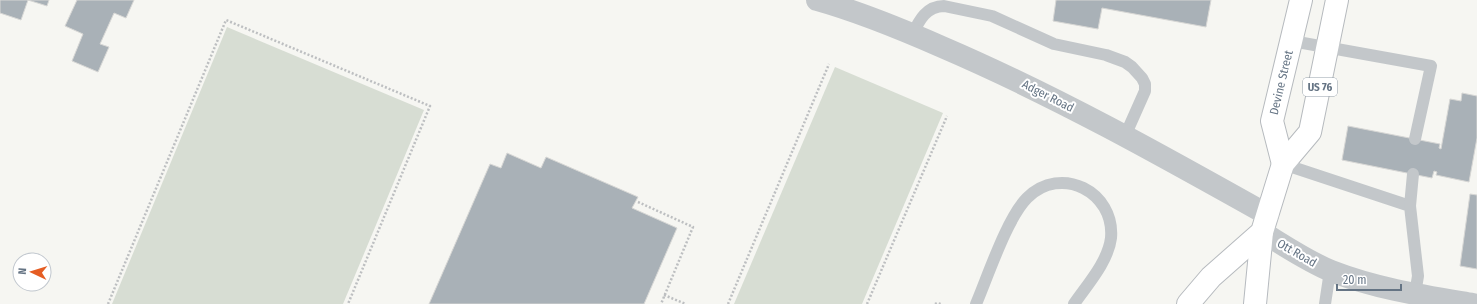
<svg xmlns="http://www.w3.org/2000/svg" width="1477" height="304" font-family="'Fira Sans Condensed',sans-serif">
  <style>
    .green { fill: #d7ddd3 }
    .building { fill: #a9b1b7; stroke: #d7d7d5 }
    .lines { fill: none; stroke-linecap: round; stroke-linejoin: round }
    .secondary-casing { stroke: #b6babf; stroke-width: 24 }
    .primary-casing { stroke: #b6babe; stroke-width: 24 }
    .path { stroke: #bdbfc1; stroke-width: 2.5; stroke-dasharray: 2 2; stroke-linecap: butt }
    .service { stroke: #c3c7ca; stroke-width: 12 }
    .minor { stroke: #c3c7ca; stroke-width: 22 }
    .tertiary { stroke: #c3c7ca; stroke-width: 22 }
    .secondary { stroke: #fff; stroke-width: 22 }
    .primary { stroke: #fff; stroke-width: 22 }
    .labels { text-anchor: middle; stroke-width: 4; stroke-linejoin: round; paint-order: stroke }
    .shield { fill: #fff; stroke: #939ea9; stroke-width: 1 }
    .shield-label { font-size: 11px; font-weight: bold; fill: #657484 }
    .street-label { font-size: 12px; fill: #657484; stroke: #fff }
  </style>
  <rect width="100%" height="100%" fill="#f6f6f2"/>
  <g class="green">
    <path d="M 227,27 L 424,110 L 343,304 L 112,304 Z"/>
    <path d="M 835,67 L 943,113 L 862,304 L 734,304 Z"/>
  </g>
  <g class="building">
    <path d="M 0,0 L 49,0 L 47,6 L 28,0 L 21,20 L 0,13 Z"/>
    <path d="M 77,0 L 134,0 L 126,18 L 114,13 L 100,44 L 109,47 L 98,72 L 72,61 L 83,34 L 65,26 Z"/>
    <path d="M 1056,0 L 1211,0 L 1206,27 L 1102,8 L 1098,29 L 1053,21 Z"/>
    <path d="M 1462,93 L 1477,96 L 1477,138 L 1469,182 L 1436,175 L 1437,172 L 1434,171 L 1432,178 L 1342,160 L 1348,126 L 1440,144 L 1439,148 L 1441,149 L 1450,99 L 1461,101 Z"/>
    <path d="M 507,153 L 541,168 L 546,157 L 638,197 L 632,208 L 677,228 L 644,304 L 429,304 L 490,164 L 501,168 Z"/>
    <path d="M 1470,194 L 1477,195 L 1477,269 L 1460,266 Z"/>
  </g>
  <g class="lines">
    <defs>
      <path id="secondary" d="M 1255,304 L 1262,232"/>
      <g id="primary">
        <path id="s1" d="M 1283,164 L 1272,121 L 1301,0"/>
        <path d="M 1188,304 L 1211,277 L 1262,232 L 1283,164 L 1310,132 L 1337,0"/>
      </g>
    </defs>
    <use href="#secondary" class="secondary-casing"/>
    <use href="#primary" class="primary-casing"/>
    <g class="path">
      <path d="M 638,202 L 693,227 L 661,304"/>
      <path d="M 664,295 L 686,304"/>
      <path d="M 108,304 L 226,20 L 430,106 L 348,304"/>
      <path d="M 728,304 L 829,64"/>
      <path d="M 867,304 L 947,116"/>
      <path d="M 935,304 L 937,303 L 941,304"/>
    </g>
    <g class="service">
      <path d="M 912,35 C 919,21 926,6 944,6 L 992,16 L 1054,44 L 1106,55 L 1125,62 L 1132,67 L 1142,78 L 1145,84 L 1145,91 L 1125,136"/>
      <path d="M 1292,41 L 1431,66 L 1415,139"/>
      <path d="M 1283,164 L 1410,206 L 1418,276 L 1415,294"/>
      <path d="M 1410,206 L 1413,174"/>
      <path d="M 976,304 C 988,276 1007,218 1027,198 C 1061,164 1115,192 1111,238 C 1108,262 1087,285 1074,304"/>
      <path d="M 1325,304 L 1330,271"/>
    </g>
    <path class="minor" d="M 817,0 C 860,12 901,29 942,47 C 1054,95 1161,155 1268,215"/>
    <path class="tertiary" d="M 1262,232 C 1285,246 1307,261 1331,271 C 1377,289 1425,296 1473,304"/>
    <use href="#secondary" class="secondary"/>
    <use href="#primary" class="primary"/>
  </g>
  <g class="labels">
    <rect class="shield" x="1303" y="78" width="34" height="18" rx="3"/>
    <g class="shield-label">
      <text x="1320" y="91">US 76</text>
    </g>
    <g class="street-label">
      <text dy="4" stroke="none"><textPath href="#s1" startOffset="84">Devine Street</textPath></text>
      <text transform="translate(1048 96) rotate(27)" y="4">Adger Road</text>
      <text transform="translate(1297 253) rotate(30)" y="4">Ott Road</text>
    </g>
  </g>
  <g transform="translate(32 272) rotate(274)"><circle r="19" fill="#ffffff" stroke="#c1c7ce"/>
  <path d="M0-3L7 15L0 10L-7 15Z" fill="#e55d23"/>
  <text y="-6" font-size="11" font-weight="bold" text-anchor="middle" fill="#657484">N</text>
  </g>
  <path d="M1337 284v6h64v-6" fill="none" stroke="#657484" stroke-width="2"/>
  <text x="1343" y="284" font-size="12" fill="#657484" stroke="#ffffff" stroke-width="3" paint-order="stroke">20 m</text>
</svg>
